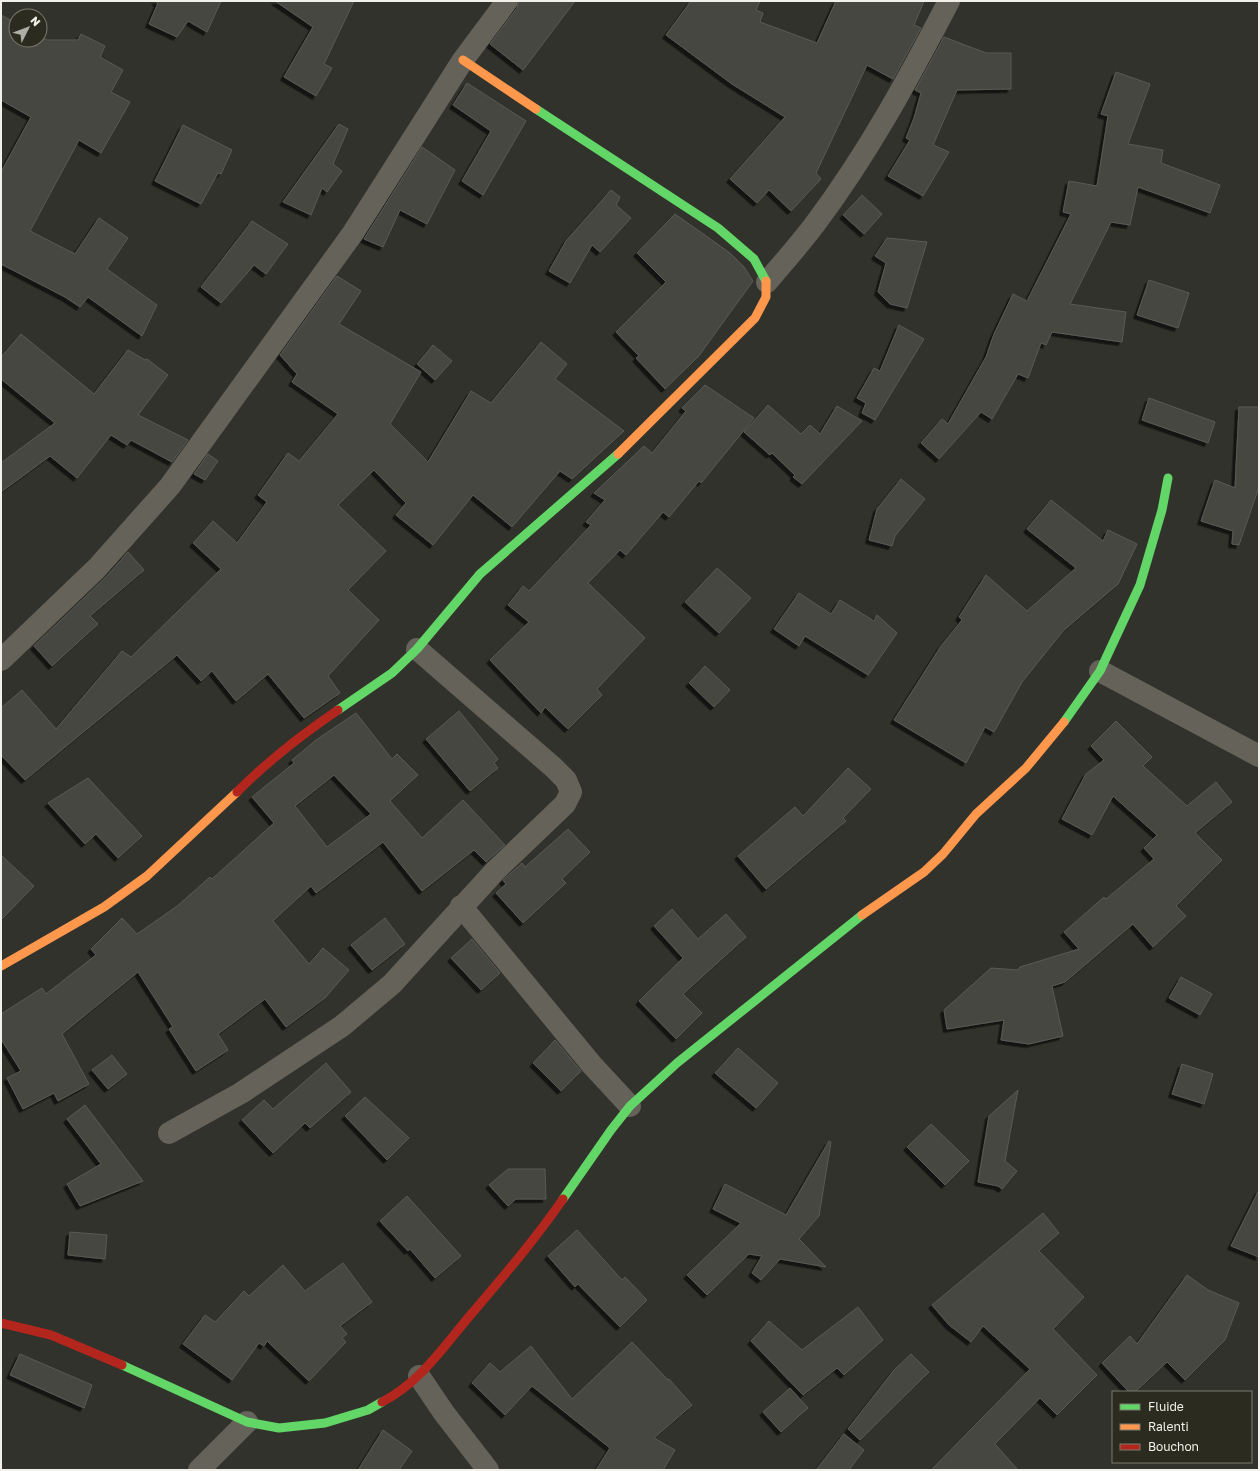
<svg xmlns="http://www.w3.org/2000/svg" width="1260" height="1471" font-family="'Golos Text',sans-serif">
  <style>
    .building { fill: #454741; stroke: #595a55; fill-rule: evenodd; filter: url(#shadow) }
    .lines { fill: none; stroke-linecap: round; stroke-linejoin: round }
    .street { stroke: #656259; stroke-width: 22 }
    .fast { stroke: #63d668; stroke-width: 9 }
    .slow { stroke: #ff974d; stroke-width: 9 }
    .jam { stroke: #b3261e; stroke-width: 9 }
  </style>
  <defs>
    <filter id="shadow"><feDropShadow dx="-3.5" dy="3.5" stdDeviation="0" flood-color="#0009"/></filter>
  </defs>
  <rect width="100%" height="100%" fill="#32322c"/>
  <g class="building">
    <path d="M 155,1 L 221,1 L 207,32 L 188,21 L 177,37 L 149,24 L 158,3 Z"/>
    <path d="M 275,1 L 354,1 L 324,64 L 332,68 L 316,96 L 284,77 L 313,27 Z"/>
    <path d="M 519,1 L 575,1 L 523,70 L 490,44 L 517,8 Z"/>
    <path d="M 691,1 L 760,1 L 756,10 L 763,13 L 760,22 L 817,43 L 836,1 L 924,1 L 914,25 L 921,28 L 893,79 L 867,65 L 816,173 L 821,179 L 791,211 L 769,190 L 757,203 L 730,179 L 785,117 L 732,84 L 666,35 Z"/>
    <path d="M 1,15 L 16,23 L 16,40 L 40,40 L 40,36 L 47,40 L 78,40 L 81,34 L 105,46 L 100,57 L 123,70 L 111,92 L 130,102 L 101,153 L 79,140 L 30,231 L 75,254 L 99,218 L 128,238 L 107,269 L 157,305 L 142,336 L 88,297 L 80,307 L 65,297 L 1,264 L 1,172 L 31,117 L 1,100 Z"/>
    <path d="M 944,37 L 986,53 L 1011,53 L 1011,89 L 957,90 L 933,145 L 949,152 L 923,196 L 888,176 L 910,140 L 906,138 L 914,118 L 921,93 L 915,90 Z"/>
    <path d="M 1116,72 L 1150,84 L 1128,144 L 1163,150 L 1161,163 L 1220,185 L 1210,213 L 1138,187 L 1130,225 L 1111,222 L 1070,304 L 1126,312 L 1122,342 L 1052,332 L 1046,345 L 1041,343 L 1028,378 L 1018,374 L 992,419 L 981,412 L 939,459 L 921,443 L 942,419 L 948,424 L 986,357 L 994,334 L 1013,294 L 1027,301 L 1071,214 L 1063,212 L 1069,181 L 1097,186 L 1108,116 L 1101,114 Z"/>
    <path d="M 467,83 L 526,121 L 483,195 L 462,181 L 491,131 L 453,105 Z"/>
    <path d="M 339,124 L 348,129 L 333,164 L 342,171 L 327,192 L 322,188 L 311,215 L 283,202 Z"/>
    <path d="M 183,125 L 232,150 L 221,174 L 218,173 L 201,204 L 155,181 Z"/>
    <path d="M 422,147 L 455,170 L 427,224 L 400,210 L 383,247 L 364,239 Z"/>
    <path d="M 611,190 L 620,197 L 616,205 L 631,218 L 600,252 L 592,245 L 570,283 L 549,271 L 566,241 Z"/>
    <path d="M 862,195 L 882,214 L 864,234 L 843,215 Z"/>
    <path d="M 675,214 L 730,253 L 744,267 L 753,281 L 698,357 L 665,389 L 636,358 L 639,356 L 616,332 L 666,282 L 637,253 Z"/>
    <path d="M 252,221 L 288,244 L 266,274 L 254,265 L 221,303 L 201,287 Z"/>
    <path d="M 887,238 L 927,242 L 907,308 L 890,304 L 878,292 L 886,263 L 875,256 Z"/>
    <path d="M 337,276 L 361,291 L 339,324 L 421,372 L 390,424 L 428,462 L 471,391 L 491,403 L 541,342 L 567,364 L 555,379 L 624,431 L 572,479 L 560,471 L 512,527 L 473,495 L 433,545 L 396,515 L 406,503 L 374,470 L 338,505 L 386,551 L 348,590 L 379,620 L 328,676 L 340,693 L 304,718 L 268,674 L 236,701 L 212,671 L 201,681 L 177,655 L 25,780 L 1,755 L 1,708 L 22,690 L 56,729 L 122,651 L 131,657 L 221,569 L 193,543 L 213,521 L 237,543 L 267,502 L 258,495 L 288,453 L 299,461 L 338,414 L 292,382 L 297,374 L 280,355 Z"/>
    <path d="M 1149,280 L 1189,293 L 1178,328 L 1137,315 Z"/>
    <path d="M 899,325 L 924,339 L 875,420 L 862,413 L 866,403 L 857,398 L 874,368 L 880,371 Z"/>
    <path d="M 21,334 L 94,394 L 128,350 L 145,360 L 147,359 L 168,375 L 138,415 L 188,440 L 172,462 L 131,440 L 127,445 L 111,435 L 77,478 L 50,456 L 1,492 L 1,463 L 55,423 L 1,379 L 1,357 Z"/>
    <path d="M 433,345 L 452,361 L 435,380 L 417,364 Z"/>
    <path d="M 705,385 L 754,418 L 701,483 L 699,481 L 669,517 L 663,512 L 626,555 L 620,550 L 588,583 L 645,638 L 597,689 L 602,695 L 568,729 L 545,707 L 541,713 L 490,660 L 529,622 L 508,605 L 523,586 L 529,591 L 591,525 L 586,522 L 605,500 L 594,493 L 644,446 L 652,453 L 686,411 L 682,408 Z"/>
    <path d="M 1149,398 L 1215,422 L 1208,443 L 1142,420 Z"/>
    <path d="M 768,405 L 801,434 L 810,425 L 820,434 L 837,406 L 862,421 L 802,484 L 793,477 L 795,475 L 772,453 L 770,455 L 744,432 Z"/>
    <path d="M 1239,407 L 1259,407 L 1259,487 L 1239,545 L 1232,544 L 1233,531 L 1201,521 L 1215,480 L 1235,488 Z"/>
    <path d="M 208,454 L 218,461 L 205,480 L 194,474 Z"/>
    <path d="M 901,479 L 925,499 L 895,536 L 892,546 L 869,540 L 877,509 Z"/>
    <path d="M 1051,500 L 1103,541 L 1108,530 L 1137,544 L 1118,584 L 1063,631 L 1022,682 L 994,732 L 985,727 L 966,763 L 894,720 L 941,646 L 962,620 L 959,617 L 986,575 L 1027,611 L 1076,568 L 1027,529 Z"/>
    <path d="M 128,552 L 144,570 L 90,616 L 98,624 L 52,666 L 34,646 L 106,577 Z"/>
    <path d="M 717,568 L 751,598 L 719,633 L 685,602 Z"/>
    <path d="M 799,593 L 831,614 L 840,600 L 874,621 L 877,615 L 897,633 L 868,675 L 805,636 L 799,646 L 774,629 Z"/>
    <path d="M 705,666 L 730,690 L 714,707 L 689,683 Z"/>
    <path d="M 459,711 L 498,759 L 494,763 L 498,768 L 470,791 L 426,739 Z"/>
    <path d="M 356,713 L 392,759 L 397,754 L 418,775 L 390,801 L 422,838 L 463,800 L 505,845 L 486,862 L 474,850 L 422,891 L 383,842 L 316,893 L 311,886 L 273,921 L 309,964 L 323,948 L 349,970 L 325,998 L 286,1027 L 265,999 L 218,1034 L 228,1050 L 196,1071 L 169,1029 L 173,1027 L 138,972 L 62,1034 L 89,1084 L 58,1101 L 54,1093 L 23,1109 L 7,1078 L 21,1071 L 1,1039 L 1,1014 L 42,988 L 46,994 L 96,955 L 91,949 L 122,918 L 137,934 L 176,907 L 210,877 L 212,879 L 274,823 L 252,797 L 294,763 L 292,760 L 316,740 ZM 334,775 L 371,814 L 327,847 L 295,806 Z"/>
    <path d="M 1116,721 L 1152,757 L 1143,766 L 1187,806 L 1216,782 L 1232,802 L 1195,833 L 1222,860 L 1176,906 L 1186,916 L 1153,947 L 1133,924 L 1065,982 L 1052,986 L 1063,1036 L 1029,1044 L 1001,1040 L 1004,1020 L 947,1029 L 944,1010 L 991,968 L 1018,970 L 1020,967 L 1079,949 L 1064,932 L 1104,897 L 1106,899 L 1154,859 L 1144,848 L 1157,835 L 1113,796 L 1092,835 L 1062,819 L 1086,774 L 1104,760 L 1091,746 Z"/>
    <path d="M 848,768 L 871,789 L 843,818 L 846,821 L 766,889 L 738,856 L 795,807 L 803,816 Z"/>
    <path d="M 88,778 L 142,836 L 118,858 L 96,834 L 85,844 L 48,803 Z"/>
    <path d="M 568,829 L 590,852 L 562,879 L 566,883 L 523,923 L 496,893 L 506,884 L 503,880 L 522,863 L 525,867 Z"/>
    <path d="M 1,855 L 34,886 L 1,920 Z"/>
    <path d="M 672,909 L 698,939 L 726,914 L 746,937 L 683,994 L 702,1013 L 676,1039 L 639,1001 L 683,958 L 654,926 Z"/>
    <path d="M 385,918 L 405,944 L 372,970 L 351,945 Z"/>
    <path d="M 472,939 L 500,973 L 481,990 L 451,958 Z"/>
    <path d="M 1181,977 L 1212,994 L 1200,1015 L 1169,998 Z"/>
    <path d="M 555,1040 L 581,1071 L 561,1091 L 533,1063 Z"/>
    <path d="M 738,1048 L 778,1083 L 756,1108 L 715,1073 Z"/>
    <path d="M 112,1055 L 127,1074 L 108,1089 L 92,1070 Z"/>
    <path d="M 326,1063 L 351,1092 L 310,1128 L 305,1123 L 273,1153 L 242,1120 L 264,1100 L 273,1109 Z"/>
    <path d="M 1182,1064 L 1213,1074 L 1204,1104 L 1172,1094 Z"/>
    <path d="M 1018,1090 L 1005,1161 L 1017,1171 L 1002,1189 L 998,1186 L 978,1182 L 989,1116 Z"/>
    <path d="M 365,1097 L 409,1138 L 387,1160 L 345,1116 Z"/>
    <path d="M 85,1105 L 143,1181 L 80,1206 L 67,1184 L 101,1164 L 67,1119 Z"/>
    <path d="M 931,1124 L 969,1161 L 945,1185 L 907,1147 Z"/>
    <path d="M 829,1141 L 831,1142 L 819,1216 L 799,1239 L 826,1267 L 780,1259 L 761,1280 L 752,1273 L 762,1256 L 749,1254 L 707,1295 L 687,1275 L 741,1223 L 713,1209 L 725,1184 L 786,1215 Z"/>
    <path d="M 508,1169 L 545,1169 L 546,1199 L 516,1199 L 508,1206 L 489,1185 Z"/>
    <path d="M 1259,1190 L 1259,1257 L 1231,1246 Z"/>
    <path d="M 407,1196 L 461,1256 L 435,1278 L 410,1249 L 408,1251 L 380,1221 Z"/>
    <path d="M 1043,1213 L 1059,1233 L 1039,1251 L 1084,1297 L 1053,1329 L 1097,1375 L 1057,1415 L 1040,1398 L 995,1444 L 1018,1470 L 931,1470 L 1030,1369 L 983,1326 L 971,1342 L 949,1325 L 932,1305 Z"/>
    <path d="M 577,1230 L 622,1280 L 625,1277 L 647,1300 L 620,1327 L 578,1284 L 575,1287 L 548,1256 Z"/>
    <path d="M 70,1232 L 107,1235 L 105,1259 L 68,1255 Z"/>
    <path d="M 343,1263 L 372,1302 L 340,1326 L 347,1334 L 342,1338 L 346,1342 L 309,1381 L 267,1341 L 264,1346 L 259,1343 L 232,1380 L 183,1344 L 205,1315 L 215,1322 L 244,1291 L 249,1296 L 283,1265 L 305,1291 Z"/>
    <path d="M 1187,1275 L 1208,1290 L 1239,1303 L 1225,1340 L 1185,1380 L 1167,1362 L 1135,1392 L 1129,1392 L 1102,1363 L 1130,1336 L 1137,1344 Z"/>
    <path d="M 858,1307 L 883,1340 L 844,1375 L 837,1368 L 803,1395 L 751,1341 L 769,1321 L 802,1350 Z"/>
    <path d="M 632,1342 L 668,1380 L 669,1379 L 692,1405 L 654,1438 L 675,1450 L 663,1470 L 596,1470 L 610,1448 L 532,1386 L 505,1415 L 472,1383 L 490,1363 L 500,1372 L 531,1346 L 572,1399 Z"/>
    <path d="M 20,1354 L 92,1385 L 84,1408 L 10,1375 Z"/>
    <path d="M 911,1354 L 929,1372 L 860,1440 L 848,1429 L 894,1370 Z"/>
    <path d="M 790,1388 L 808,1408 L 781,1432 L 763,1412 Z"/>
    <path d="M 383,1430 L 412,1451 L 399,1470 L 358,1470 Z"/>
    <path d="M 844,1434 L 864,1450 L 849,1470 L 816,1470 Z"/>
  </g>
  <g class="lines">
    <g class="street">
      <path d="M 767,282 C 783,263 800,244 815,224 C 867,155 909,78 949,1"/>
      <path d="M 1,660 L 97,568 L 170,486 L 353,233 L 463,60 L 507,1"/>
      <path d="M 1100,671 L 1259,756"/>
      <path d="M 461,906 L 592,1065 L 630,1106"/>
      <path d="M 169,1133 L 241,1093 L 342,1026 L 392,984 L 495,871 L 565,804 L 571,792 L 566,780 L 553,767 L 417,649"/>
      <path d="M 419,1376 L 444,1413 L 488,1470"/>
      <path d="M 199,1470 L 247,1422"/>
    </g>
    <g class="fast">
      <path d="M 536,109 L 718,228 L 754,259 L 766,281"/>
      <path d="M 338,710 L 392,673 L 417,649 L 480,574 L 618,454"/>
      <path d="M 1064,722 L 1100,671 L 1140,585 L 1162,510 L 1168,478"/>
      <path d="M 563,1199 L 611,1130 L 630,1106 L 677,1063 L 862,915"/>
      <path d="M 122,1365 L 247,1422 L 279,1428 L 325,1423 L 368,1410 L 382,1402"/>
    </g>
    <g class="slow">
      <path d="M 463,60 L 536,109"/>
      <path d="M 618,454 L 755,318 L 766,297 L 766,281"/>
      <path d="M 862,915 L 924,872 L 943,854 L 976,814 L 1026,768 L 1064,722"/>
      <path d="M 1,966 L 104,907 L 147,876 L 237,792"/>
    </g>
    <g class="jam">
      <path d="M 237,792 C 268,761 301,735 338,710"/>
      <path d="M 1,1323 L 51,1335 L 122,1365"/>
      <path d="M 382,1402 C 419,1383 442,1349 468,1318 C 501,1279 534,1241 563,1199"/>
    </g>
  </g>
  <rect width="1260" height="1471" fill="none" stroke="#f1f1e9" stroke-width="4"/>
  <rect x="1112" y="1391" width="140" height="72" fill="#2b2c1f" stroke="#7a7b70"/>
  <rect x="1120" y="1404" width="20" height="6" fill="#63d668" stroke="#7a7b70"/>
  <text x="1148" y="1411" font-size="12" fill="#f1f1e9">Fluide</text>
  <rect x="1120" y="1424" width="20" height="6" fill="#ff974d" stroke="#7a7b70"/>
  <text x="1148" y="1431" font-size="12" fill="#f1f1e9">Ralenti</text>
  <rect x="1120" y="1444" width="20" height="6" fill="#b3261e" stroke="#7a7b70"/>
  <text x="1148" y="1451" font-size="12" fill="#f1f1e9">Bouchon</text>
  <g transform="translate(28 28) rotate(48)"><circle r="19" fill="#2b2c1f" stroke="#7a7b70"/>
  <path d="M0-3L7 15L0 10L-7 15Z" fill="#aeaea7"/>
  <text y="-6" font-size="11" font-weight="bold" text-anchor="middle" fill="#f1f1e9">N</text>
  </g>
</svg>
